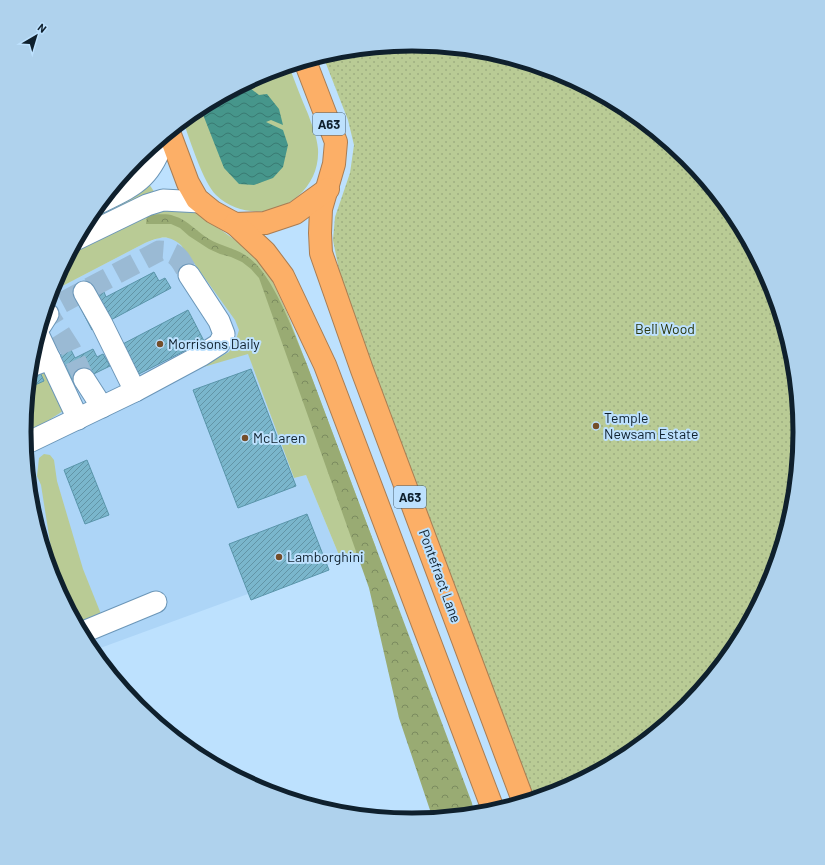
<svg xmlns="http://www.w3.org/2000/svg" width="825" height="865" font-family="Barlow,sans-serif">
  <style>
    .built { fill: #add5f7 }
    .grass { fill: #b9cb95 }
    .forest { fill: url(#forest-crowns) }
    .park { fill: url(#park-dots) }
    .water { fill: url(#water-waves) }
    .building { fill: url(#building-hatch); stroke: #5995aa }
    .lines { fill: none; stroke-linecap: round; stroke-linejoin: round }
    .minor-tunnel { stroke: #9abad4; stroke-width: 21; stroke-dasharray: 21 10; stroke-linecap: butt }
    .minor-casing { stroke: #6b96b8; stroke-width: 23 }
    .highway-casing { stroke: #a97d53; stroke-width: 24 }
    .minor { stroke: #fff; stroke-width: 21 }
    .highway { stroke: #fcaf67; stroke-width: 22 }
    .poi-dot { fill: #744e2a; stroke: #bde1fe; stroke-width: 1.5 }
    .labels { text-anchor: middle; stroke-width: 4; stroke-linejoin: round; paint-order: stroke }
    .shield { fill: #bde1fe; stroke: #435a6c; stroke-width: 1 }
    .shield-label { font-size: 13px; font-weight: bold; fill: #0f202d }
    .park-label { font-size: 14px; fill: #2b370c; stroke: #bde1fe }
    .poi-label { font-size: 14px; fill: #0f202d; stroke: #bde1fe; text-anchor: start }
    .street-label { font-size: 14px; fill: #0f202d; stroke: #bde1fe }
    .rim { fill: none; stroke: #0f202d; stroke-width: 5 }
  </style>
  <defs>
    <pattern id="forest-crowns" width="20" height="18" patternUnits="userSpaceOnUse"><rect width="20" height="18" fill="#99ab73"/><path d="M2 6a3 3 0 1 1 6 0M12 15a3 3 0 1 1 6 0" fill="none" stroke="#7b8b5f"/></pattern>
    <pattern id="park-dots" width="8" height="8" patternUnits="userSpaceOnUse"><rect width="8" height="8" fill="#b9cb95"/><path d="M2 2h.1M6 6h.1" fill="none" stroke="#9eae81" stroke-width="1.8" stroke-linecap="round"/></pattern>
    <pattern id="water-waves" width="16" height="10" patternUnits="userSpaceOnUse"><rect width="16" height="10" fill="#46968b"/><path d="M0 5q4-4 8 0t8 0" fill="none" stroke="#397a72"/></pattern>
    <pattern id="building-hatch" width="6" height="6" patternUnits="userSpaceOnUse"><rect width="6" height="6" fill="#7ab6cc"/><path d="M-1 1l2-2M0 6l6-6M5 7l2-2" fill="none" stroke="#6294a6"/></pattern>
  </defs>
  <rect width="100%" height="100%" fill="#bde1fe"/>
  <path class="built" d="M 159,238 L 172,238 L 182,245 L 236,320 L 294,478 L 306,475 L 341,560 L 92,651 L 53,581 L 45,552 L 32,477 L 29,462 L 26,458 L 24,435 L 34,347 L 51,292 L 145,243 Z"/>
  <g class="grass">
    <path d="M 289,66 C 295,82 301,98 308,114 C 312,125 317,137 318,149 C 321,202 255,232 216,195 C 203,182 190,140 183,121 L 197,109 L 264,73 Z"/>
    <path d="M 149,184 L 155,193 L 84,227 L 88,220 Z"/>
    <path d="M 159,209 L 192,209 L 253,253 L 264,266 L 273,282 L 288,315 L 376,548 L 341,560 L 306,475 L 294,478 L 248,354 L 200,368 L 229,352 L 236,340 L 239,330 L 235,320 L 181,245 C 167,234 161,237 145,243 L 51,292 L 54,284 L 71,251 L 127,222 Z"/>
    <path d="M 34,347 L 63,411 L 32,431 L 24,434 L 32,356 Z"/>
    <path d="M 44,454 L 50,455 L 54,460 L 57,481 L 83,569 L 101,614 C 93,617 83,623 74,619 L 57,586 L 41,485 L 37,476 L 39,458 Z"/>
  </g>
  <path class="forest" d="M 147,215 C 155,215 166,213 174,216 C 188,220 197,232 209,239 C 221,246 234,248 245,255 C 273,272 293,332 306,362 L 472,803 L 474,815 L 433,819 L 399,718 L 369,588 L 259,278 L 251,269 L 242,262 L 231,257 L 220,254 L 209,249 L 189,236 L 180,228 L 171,224 L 146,224 Z"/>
  <path class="park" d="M 413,44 L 489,52 L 561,74 L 629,110 L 687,158 L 736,217 L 772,284 L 794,357 L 801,433 L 793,509 L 771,581 L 735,649 L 687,707 L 628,756 L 561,792 L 533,800 L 389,419 L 339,270 L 333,240 L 335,217 L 350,173 L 354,145 L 348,120 L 323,56 L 337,51 Z"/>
  <path class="water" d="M 245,84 L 259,95 L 267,94 L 279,109 L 283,125 L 271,120 L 266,122 L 283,130 L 288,145 L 283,167 L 273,178 L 254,185 L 239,184 L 224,168 L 200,107 Z"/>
  <g class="building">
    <path d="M 154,272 L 159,281 L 165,278 L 171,288 L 92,330 L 79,305 L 104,292 L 106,297 Z"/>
    <path d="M 188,310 L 204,341 L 133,377 L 117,347 Z"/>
    <path d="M 93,349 L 97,357 L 103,354 L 110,366 L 65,388 L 51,359 L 71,350 L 75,358 Z"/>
    <path d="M 251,369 L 296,486 L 238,508 L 193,390 Z"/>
    <path d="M 39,370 L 44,381 L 28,388 L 30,374 Z"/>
    <path d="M 87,460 L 109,515 L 85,524 L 64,470 Z"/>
    <path d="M 307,514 L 329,570 L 251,600 L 229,544 Z"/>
  </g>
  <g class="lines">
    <path class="minor-tunnel" d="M 84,379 L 71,350 L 48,314 L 52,308 L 159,251 C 179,251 180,260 189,275"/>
    <defs>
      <g id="minor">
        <path d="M 101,202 C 141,183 150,177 166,135"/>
        <path d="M 77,239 L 147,205 L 163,200 L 201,202"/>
        <path d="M 84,292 L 102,324 L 135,391"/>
        <path d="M 41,325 L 48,314"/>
        <path d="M 38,334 L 78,419"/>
        <path d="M 31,366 L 50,359"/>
        <path d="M 84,379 L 102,407"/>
        <path d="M 25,444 L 135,391 L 202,355 L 219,344 L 224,334 L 219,321 L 189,275"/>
        <path d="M 81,633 L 156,602"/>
      </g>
      <g id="highway">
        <path d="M 305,61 L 336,142 L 334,164 L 321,209 L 320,233 L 321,253 L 362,370 L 524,803"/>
        <path d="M 169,132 L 188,183 L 197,199 L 213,212 L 235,224 L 265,223 L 295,213 L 328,189"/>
        <path d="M 235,224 L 265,252 L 283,276 L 325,365 L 494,812"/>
      </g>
    </defs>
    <use href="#minor" class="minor-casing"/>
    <use href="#highway" class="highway-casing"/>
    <use href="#minor" class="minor"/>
    <use href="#highway" class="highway"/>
  </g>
  <g class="poi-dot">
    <circle cx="160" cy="344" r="4"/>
    <circle cx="596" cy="426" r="4"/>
    <circle cx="245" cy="438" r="4"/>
    <circle cx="279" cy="557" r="4"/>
  </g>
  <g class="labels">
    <g class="shield">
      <rect x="313" y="113" width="32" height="22" rx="3"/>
      <rect x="394" y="486" width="32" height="22" rx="3"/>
    </g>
    <g class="shield-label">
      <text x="329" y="129">A63</text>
      <text x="410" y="502">A63</text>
    </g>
    <g class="park-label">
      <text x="665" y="334">Bell Wood</text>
    </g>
    <g class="poi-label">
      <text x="168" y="349">Morrisons Daily</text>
      <text x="604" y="423">Temple<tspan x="604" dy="16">Newsam Estate</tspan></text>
      <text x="253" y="443">McLaren</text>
      <text x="287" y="562">Lamborghini</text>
    </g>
    <g class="street-label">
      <text transform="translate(440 576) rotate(70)" y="5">Pontefract Lane</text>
    </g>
  </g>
  <path d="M0 0H825V865H0ZM31 432a381 381 0 1 1 762 0a381 381 0 1 1-762 0Z" fill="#afd2ed" fill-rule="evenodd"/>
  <path class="rim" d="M31 432a381 381 0 1 1 762 0a381 381 0 1 1-762 0Z"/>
  <g transform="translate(36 36) rotate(38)" stroke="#bde1fe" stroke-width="3" paint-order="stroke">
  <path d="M0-3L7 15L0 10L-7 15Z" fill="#0f202d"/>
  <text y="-6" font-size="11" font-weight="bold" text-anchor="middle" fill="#0f202d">N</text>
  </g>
</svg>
